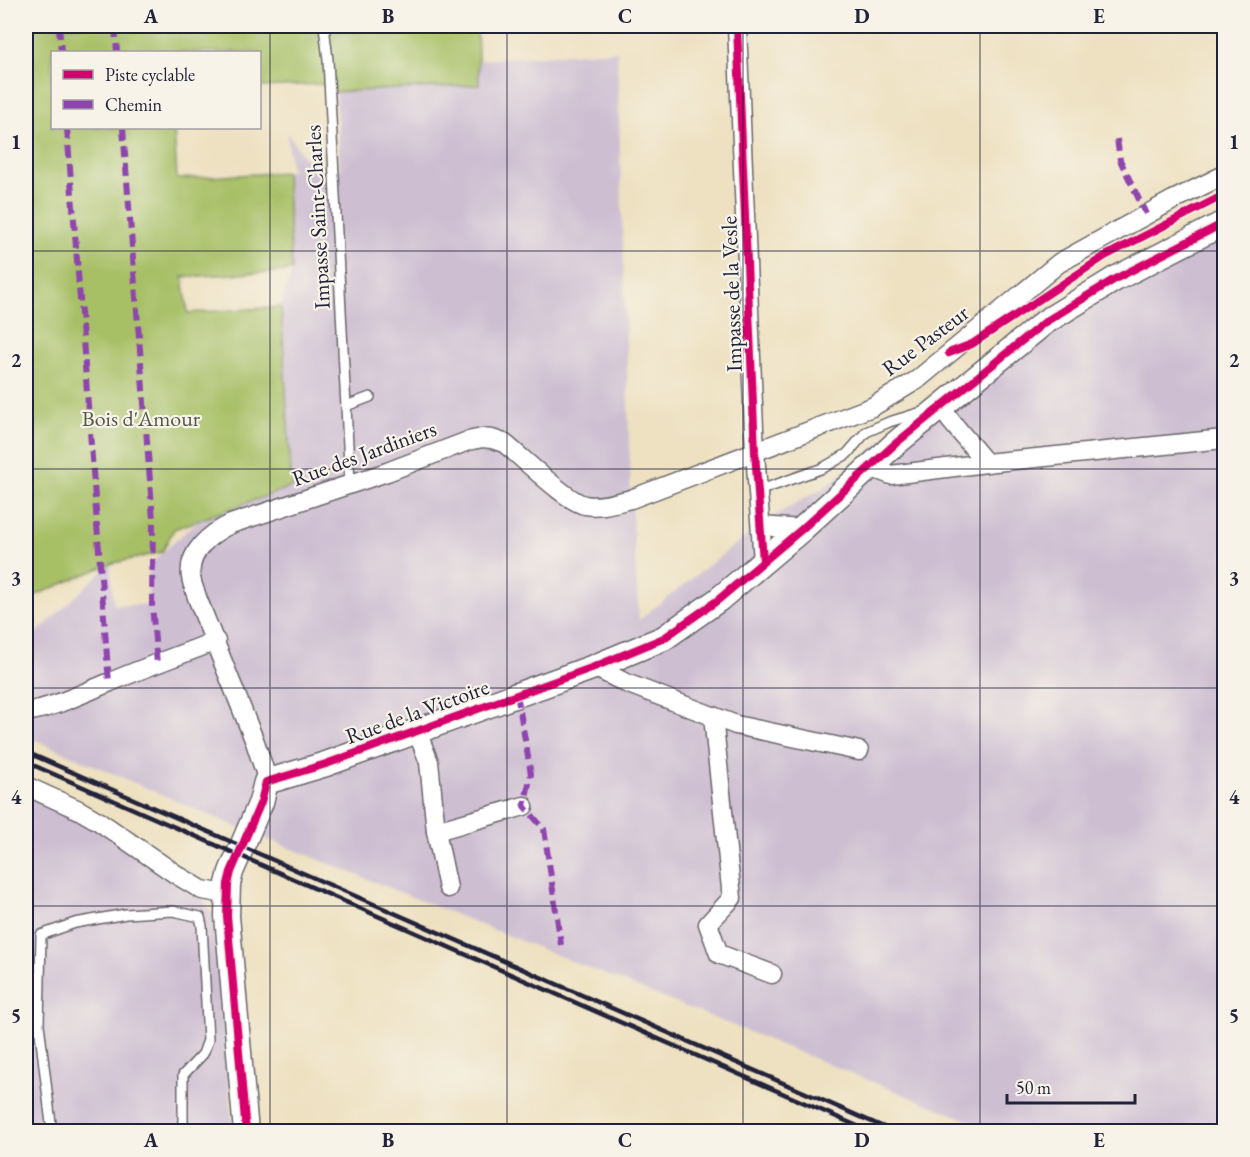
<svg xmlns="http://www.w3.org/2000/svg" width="1250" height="1157" font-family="'EB Garamond',serif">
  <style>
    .industrial { fill: #cdbed2 }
    .garden { fill: #a7c066; stroke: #647150; stroke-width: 1.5 }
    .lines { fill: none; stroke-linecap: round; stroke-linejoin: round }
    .service-casing { stroke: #69656a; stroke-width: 12 }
    .minor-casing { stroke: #69656a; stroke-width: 21 }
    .tertiary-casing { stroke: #69656a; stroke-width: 27 }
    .service { stroke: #fff; stroke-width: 9 }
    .minor { stroke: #fff; stroke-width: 18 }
    .tertiary { stroke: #fff; stroke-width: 24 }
    .rail { stroke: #22223b; stroke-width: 4.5 }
    .quiet { stroke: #8e44ad; stroke-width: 6; stroke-dasharray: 12 6; stroke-linecap: butt }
    .cycleway-casing { stroke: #f7f3e8; stroke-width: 11 }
    .cycleway { stroke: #d6006c; stroke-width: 8 }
    .grid { fill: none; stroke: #22223b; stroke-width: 1.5; stroke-opacity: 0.55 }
    .labels { text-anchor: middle; stroke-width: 4.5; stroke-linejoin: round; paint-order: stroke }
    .street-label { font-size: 22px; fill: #22223b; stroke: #f7f3e8 }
    .park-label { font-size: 22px; fill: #51594a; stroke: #f7f3e8 }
    .neatline { fill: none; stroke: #22223b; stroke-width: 2 }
    .grid-label { font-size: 20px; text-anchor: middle; font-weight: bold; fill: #22223b }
  </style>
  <rect width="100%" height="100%" fill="#f7f3e8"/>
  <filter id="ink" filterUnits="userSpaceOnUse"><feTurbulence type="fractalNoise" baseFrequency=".0167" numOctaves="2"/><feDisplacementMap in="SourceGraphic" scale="12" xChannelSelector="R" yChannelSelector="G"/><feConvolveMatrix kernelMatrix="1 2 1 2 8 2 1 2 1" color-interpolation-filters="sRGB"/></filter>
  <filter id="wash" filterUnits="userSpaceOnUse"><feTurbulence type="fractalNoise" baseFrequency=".008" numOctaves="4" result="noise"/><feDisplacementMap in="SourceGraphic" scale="24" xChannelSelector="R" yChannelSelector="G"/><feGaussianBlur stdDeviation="1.35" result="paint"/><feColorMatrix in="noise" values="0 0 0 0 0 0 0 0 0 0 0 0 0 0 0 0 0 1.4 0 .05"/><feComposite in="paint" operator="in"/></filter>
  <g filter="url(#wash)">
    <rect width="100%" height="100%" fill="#eee1c1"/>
    <g class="industrial">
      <path d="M 617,51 L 631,499 L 639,620 L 754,530 L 773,516 L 825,487 L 1041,312 L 1224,228 L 1224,1131 L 995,1131 L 270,840 L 239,828 L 26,736 L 26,643 L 110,564 L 114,605 L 148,605 L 149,565 L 200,519 L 281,307 L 292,271 L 286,172 L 291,171 L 287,132 L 313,171 L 340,169 L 335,69 Z"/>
      <path d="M 26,792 L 98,825 L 202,897 L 213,915 L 233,1131 L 26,1132 Z"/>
    </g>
    <path class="garden" d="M 26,26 L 477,26 L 479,85 L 336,92 L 322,84 L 260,87 L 260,52 L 52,52 L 52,128 L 174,128 L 177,179 L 286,172 L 292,271 L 183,277 L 188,313 L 281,307 L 291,476 L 294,486 L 174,529 L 162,552 L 110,564 L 26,599 Z"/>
  </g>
  <g filter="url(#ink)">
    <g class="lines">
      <defs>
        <g id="service">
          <path d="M 324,26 L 328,60 L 350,484"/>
          <path d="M 346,406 L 370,397"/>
          <path d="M 758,491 L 823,468 L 847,454 L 866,432 L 889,422 L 922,412"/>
          <path d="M 52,1132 L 39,1024 L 41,935 L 75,923 L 126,914 L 173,911 L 200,917 L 202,926 L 208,1040 L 203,1054 L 183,1075 L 183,1132"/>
        </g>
        <g id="minor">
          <path d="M 737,26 L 755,452 L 763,561"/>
          <path d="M 941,406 L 950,420 L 986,463"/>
          <path d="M 870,467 L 891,475 L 986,463 L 1224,439"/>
          <path d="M 761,526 L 802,529"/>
          <path d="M 594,667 L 626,683 L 736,725 L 859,751"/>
          <path d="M 26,712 C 55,707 81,694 108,683 C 143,668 180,655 216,641"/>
          <path d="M 713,716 L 732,898 L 708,924 L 719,954 L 772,974"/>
          <path d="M 417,731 L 429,762 L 436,831 L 448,888"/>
          <path d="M 266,782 L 265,772 L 255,742 L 198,600 C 196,593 192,585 191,577 C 187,552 211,533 231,524 L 387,472 L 468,441 L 482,438 L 492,439 L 504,443 C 522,457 567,502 585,505 C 600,508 617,502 631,499 L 872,407 L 917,380 L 1059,263 L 1173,200 L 1224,175"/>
          <path d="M 26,786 L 79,810 L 100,822 L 177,875 L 202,890 L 226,894"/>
          <path d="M 436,831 L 524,806"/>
        </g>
        <path id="tertiary" d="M 246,1132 L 227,916 L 228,884 L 231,872 L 261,802 L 266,782 L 326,764 L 594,667 L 664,638 L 718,600 L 802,529 L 895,444 L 1045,322 L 1115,279 L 1224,223"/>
      </defs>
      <use href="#service" class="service-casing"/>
      <use href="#minor" class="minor-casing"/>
      <use href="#tertiary" class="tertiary-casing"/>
      <use href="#service" class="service"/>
      <use href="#minor" class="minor"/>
      <use href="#tertiary" class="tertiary"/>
      <g class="rail">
        <path d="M 26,752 L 895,1132"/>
        <path d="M 26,762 L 871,1132"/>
      </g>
      <g class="quiet">
        <path d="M 59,26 L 61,52"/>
        <path d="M 115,26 L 117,52"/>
        <path d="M 67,128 L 109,683"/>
        <path d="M 123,128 L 153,520 L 152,604 L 157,664"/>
        <path d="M 1117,139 L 1120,160 L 1146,214"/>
        <path d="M 517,694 L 531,774 L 524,806 L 544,829 L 561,945"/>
      </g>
      <defs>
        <g id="cycleway">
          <path d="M 737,26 L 755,452 L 763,561"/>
          <path d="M 949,353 L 972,344 L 1105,256 L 1224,195"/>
          <path d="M 246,1132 L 227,916 L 228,884 L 231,872 L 261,802 L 266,782 L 326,764 L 594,667 L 664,638 L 718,600 L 802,529 L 895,444 L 1045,322 L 1115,279 L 1224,223"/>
        </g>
      </defs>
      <use href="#cycleway" class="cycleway-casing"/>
      <use href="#cycleway" class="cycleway"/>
    </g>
  </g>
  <path class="grid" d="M 270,26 L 270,1132M 507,26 L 507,1132M 743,26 L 743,1132M 980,26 L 980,1132M 26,251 L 1224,251M 26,469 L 1224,469M 26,688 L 1224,688M 26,906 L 1224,906"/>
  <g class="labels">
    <g class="street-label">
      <text transform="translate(317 217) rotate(-93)" y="8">Impasse Saint-Charles</text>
      <text transform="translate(731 294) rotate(-92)" y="8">Impasse de la Vesle</text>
      <text transform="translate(925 340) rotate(-37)" y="8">Rue Pasteur</text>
      <text transform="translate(364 453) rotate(-20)" y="8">Rue des Jardiniers</text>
      <text transform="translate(417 711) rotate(-20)" y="8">Rue de la Victoire</text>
    </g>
    <g class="park-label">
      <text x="141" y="426">Bois d'Amour</text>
    </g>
  </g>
  <rect width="1250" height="1157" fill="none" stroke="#f7f3e8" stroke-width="66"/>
  <rect x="51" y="51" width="210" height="78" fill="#f7f3e8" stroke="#a29fa3" stroke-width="1.5"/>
  <rect x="63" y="70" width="30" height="9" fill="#d6006c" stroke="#a29fa3" stroke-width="1.5"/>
  <text x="105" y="81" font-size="18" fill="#22223b">Piste cyclable</text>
  <rect x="63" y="100" width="30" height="9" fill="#8e44ad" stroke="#a29fa3" stroke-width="1.5"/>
  <text x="105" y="111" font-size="18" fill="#22223b">Chemin</text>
  <path d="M1007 1094v9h128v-9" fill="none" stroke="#22223b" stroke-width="3"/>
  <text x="1016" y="1094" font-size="18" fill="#22223b" stroke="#f7f3e8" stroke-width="4.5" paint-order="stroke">50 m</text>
  <rect x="33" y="33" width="1184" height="1091" class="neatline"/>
  <g class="grid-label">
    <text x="151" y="23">A</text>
    <text x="388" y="23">B</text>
    <text x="625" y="23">C</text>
    <text x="862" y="23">D</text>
    <text x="1099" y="23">E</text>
    <text x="16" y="149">1</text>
    <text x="1234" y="149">1</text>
    <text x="16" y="367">2</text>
    <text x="1234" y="367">2</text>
    <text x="16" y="585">3</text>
    <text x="1234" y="585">3</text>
    <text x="16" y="804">4</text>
    <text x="1234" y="804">4</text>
    <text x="16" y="1022">5</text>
    <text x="1234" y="1022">5</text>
    <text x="151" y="1147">A</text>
    <text x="388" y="1147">B</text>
    <text x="625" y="1147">C</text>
    <text x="862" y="1147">D</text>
    <text x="1099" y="1147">E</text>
  </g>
</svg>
